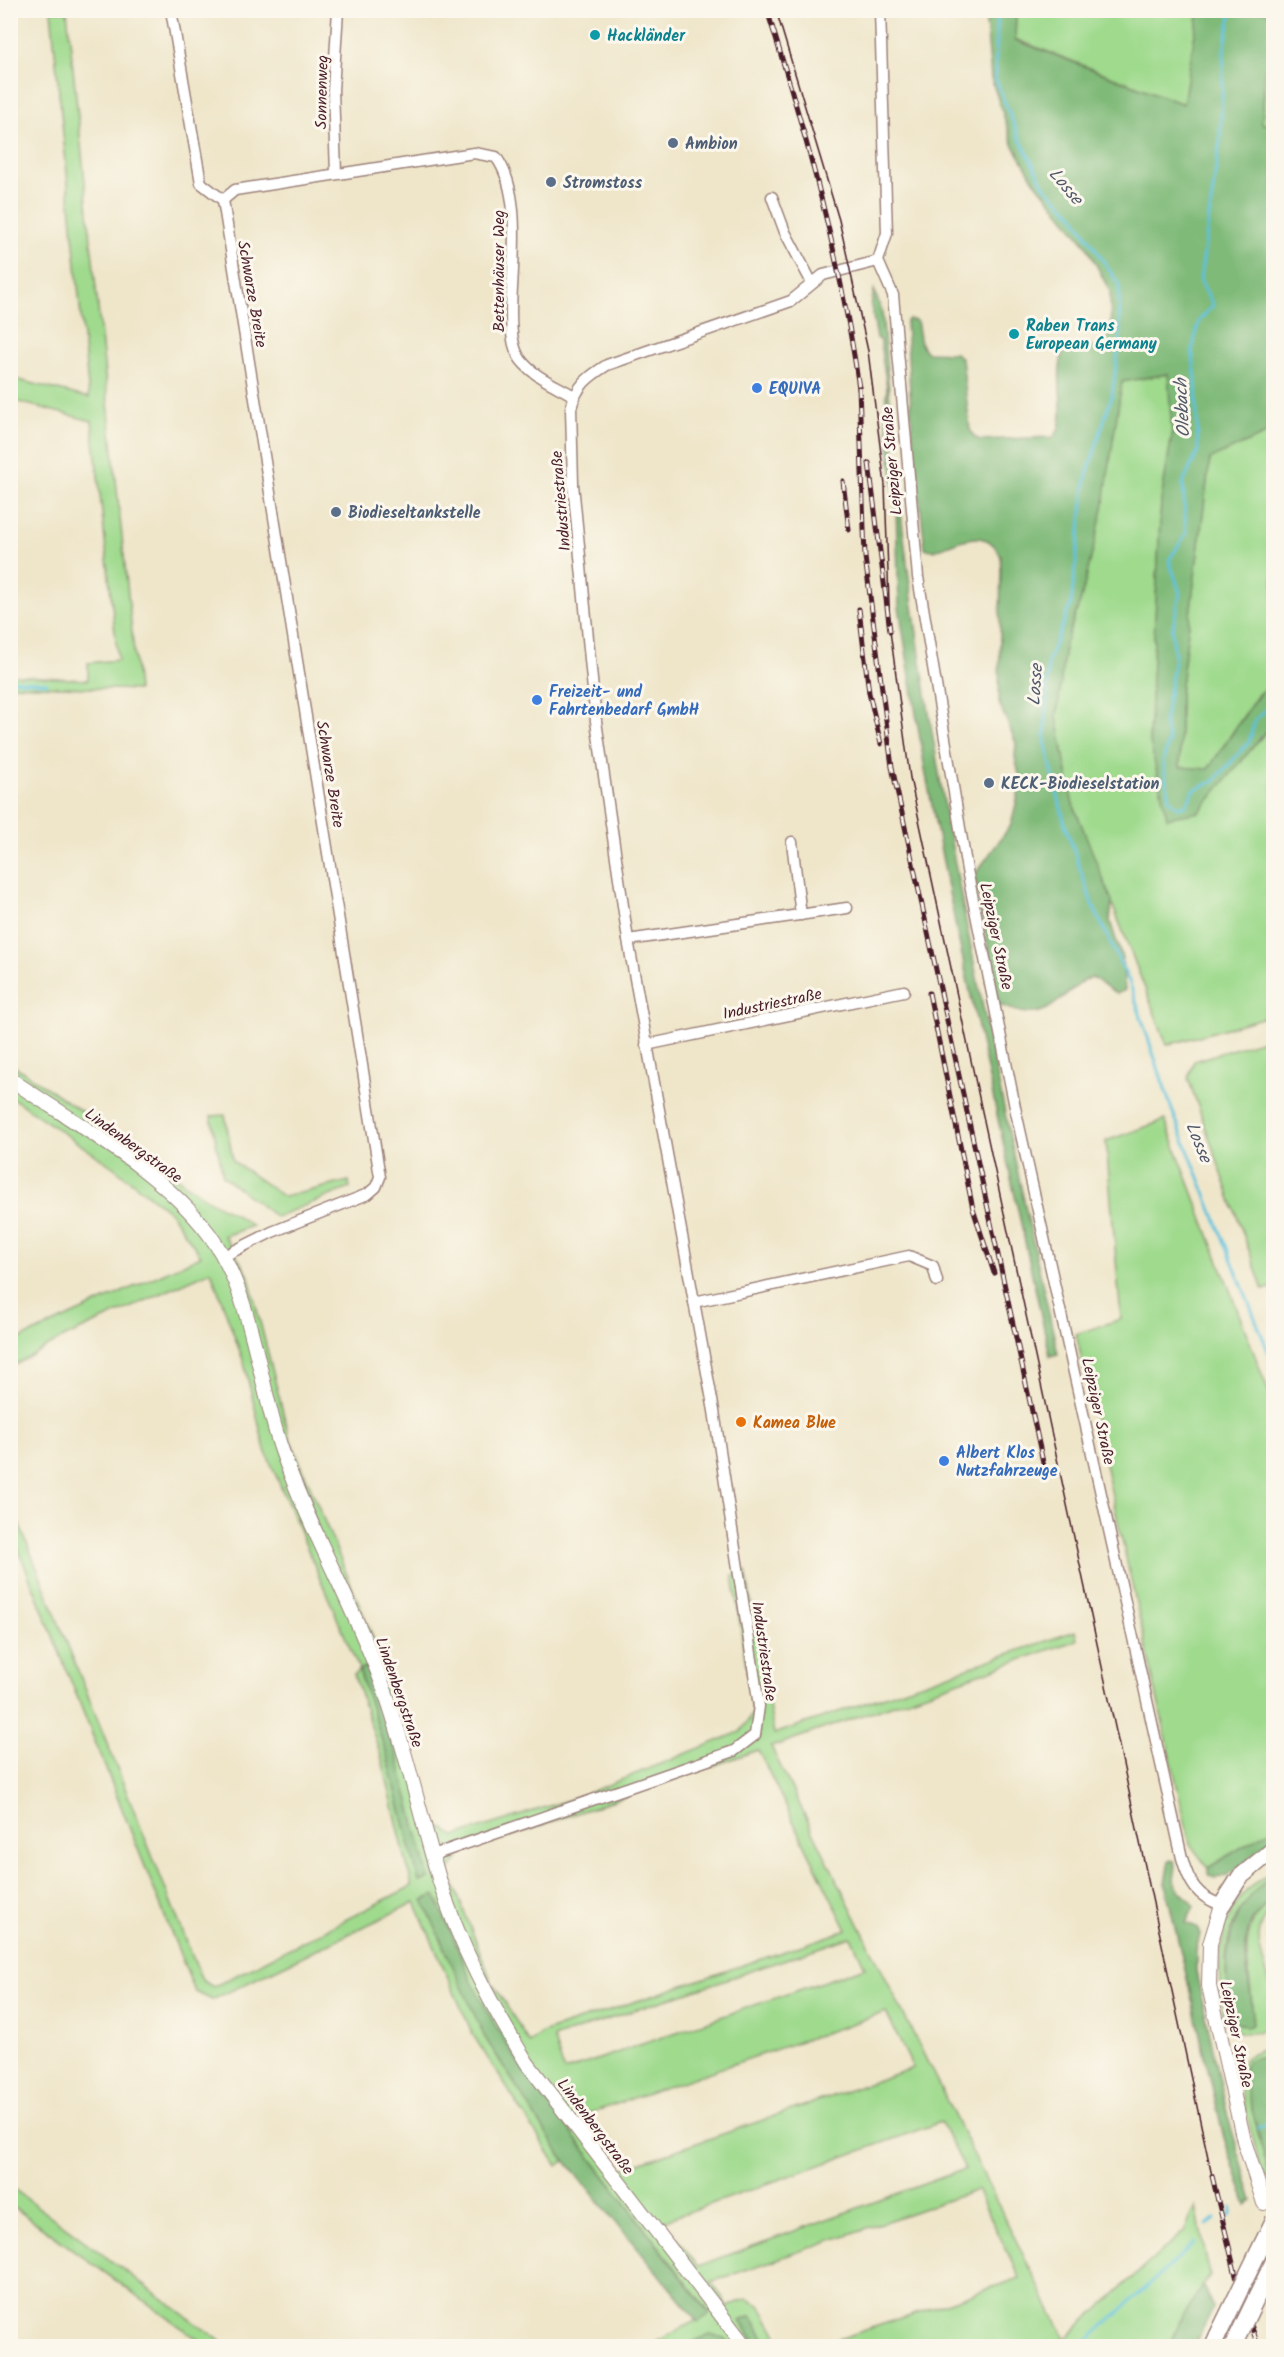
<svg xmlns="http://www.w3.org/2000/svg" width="1284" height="2357" font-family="Kalam,sans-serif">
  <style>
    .green { fill: #9fda8d; stroke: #747c5c; stroke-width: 1.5; fill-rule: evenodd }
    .forest { fill: #7fba78; stroke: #646c52; stroke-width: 1.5 }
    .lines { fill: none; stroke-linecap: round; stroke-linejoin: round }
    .stream { stroke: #5dc1db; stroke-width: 3 }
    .minor-casing { stroke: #9c827a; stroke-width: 13 }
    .major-casing { stroke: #9c827a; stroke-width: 16 }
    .highway-casing { stroke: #9c827a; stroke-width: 19 }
    .minor { stroke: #fff; stroke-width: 10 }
    .major { stroke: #fff; stroke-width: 14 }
    .highway { stroke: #fff; stroke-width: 16 }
    .tram { stroke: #4a1f2b; stroke-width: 1.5 }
    .rail-casing { stroke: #4a1f2b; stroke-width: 5 }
    .rail { stroke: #fbf7ec; stroke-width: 3; stroke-dasharray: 9; stroke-linecap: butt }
    .highway-bridge-casing { stroke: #9c827a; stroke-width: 19; stroke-linecap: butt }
    .highway-bridge { stroke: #fff; stroke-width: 16 }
    .culture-dot { fill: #0f9aa8; stroke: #fbf7ec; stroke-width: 2 }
    .service-dot { fill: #5c6f8a; stroke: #fbf7ec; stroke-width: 2 }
    .shop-dot { fill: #3f7fe0; stroke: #fbf7ec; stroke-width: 2 }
    .food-dot { fill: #e8710a; stroke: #fbf7ec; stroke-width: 2 }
    .labels { text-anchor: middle; stroke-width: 6; stroke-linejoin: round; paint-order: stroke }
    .culture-label { font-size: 16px; font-weight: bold; fill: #0d838f; stroke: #fbf7ec; text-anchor: start }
    .street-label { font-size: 16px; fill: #4a1f2b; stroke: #fbf7ec }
    .service-label { font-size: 16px; font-weight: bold; fill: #4e5e75; stroke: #fbf7ec; text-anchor: start }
    .shop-label { font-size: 16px; font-weight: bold; fill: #366cbe; stroke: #fbf7ec; text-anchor: start }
    .food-label { font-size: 16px; font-weight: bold; fill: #c56008; stroke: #fbf7ec; text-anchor: start }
    .water-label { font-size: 18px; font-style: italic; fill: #515869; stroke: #fbf7ec }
  </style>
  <rect width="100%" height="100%" fill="#fbf7ec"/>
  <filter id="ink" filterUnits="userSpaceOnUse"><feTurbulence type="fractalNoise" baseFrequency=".0167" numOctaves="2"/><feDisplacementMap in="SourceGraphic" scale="12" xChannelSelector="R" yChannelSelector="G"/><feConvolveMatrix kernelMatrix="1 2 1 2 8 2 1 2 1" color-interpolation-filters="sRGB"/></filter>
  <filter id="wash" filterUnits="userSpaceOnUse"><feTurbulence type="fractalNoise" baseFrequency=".008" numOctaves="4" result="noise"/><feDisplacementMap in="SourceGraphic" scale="24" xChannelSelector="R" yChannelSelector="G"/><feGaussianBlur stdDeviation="1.35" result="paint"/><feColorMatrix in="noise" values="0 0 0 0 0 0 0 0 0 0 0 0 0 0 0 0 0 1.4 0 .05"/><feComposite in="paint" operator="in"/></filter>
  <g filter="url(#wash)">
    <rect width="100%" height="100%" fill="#efe6ca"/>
    <g class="green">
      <path d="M 51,11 L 67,11 L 138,690 L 11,685 L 11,675 L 88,680 L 88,663 L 118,660 L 92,421 L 11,400 L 11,378 L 89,398 Z"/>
      <path d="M 1016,11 L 1199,11 L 1183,104 L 1015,39 Z"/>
      <path d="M 1265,69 L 1273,70 L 1273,125 L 1262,124 Z"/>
      <path d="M 1169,374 L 1172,435 L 1161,501 L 1149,738 L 1199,812 L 1273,723 L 1273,1015 L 1167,1045 L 1072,801 L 1057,717 L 1065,643 L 1081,599 L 1122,381 Z"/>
      <path d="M 1273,408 L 1273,689 L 1259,693 L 1208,769 L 1180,768 L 1180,693 L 1210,459 L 1265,434 Z"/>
      <path d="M 1273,1037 L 1274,1287 L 1263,1290 L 1188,1078 L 1194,1061 Z"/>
      <path d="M 11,1064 C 75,1106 138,1150 201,1195 C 217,1207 237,1213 252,1226 L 224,1236 L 248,1274 L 289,1436 L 385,1666 L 434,1823 L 455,1836 L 578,1797 L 740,1732 L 753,1713 L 733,1575 L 746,1571 L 774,1734 L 1075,1631 L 1077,1640 L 771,1747 L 1065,2339 L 1184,2231 L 1196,2207 L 1210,2276 L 1182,2316 L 1170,2346 L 818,2346 L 1020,2278 L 977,2190 L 711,2282 L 728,2306 L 747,2299 L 760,2305 L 783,2346 L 769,2346 L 751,2316 L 740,2321 L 759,2346 L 731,2346 L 724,2338 L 691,2344 L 694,2346 L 649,2346 L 710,2313 L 522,2068 L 494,2024 L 472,1982 L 435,1895 L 484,2036 L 565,2161 L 557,2166 L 473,2035 L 415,1902 L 212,2000 L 195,1992 L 11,1531 L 10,1501 L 202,1980 L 213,1987 L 412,1886 L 382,1759 L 354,1675 L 359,1669 L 265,1450 L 244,1363 L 211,1271 L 61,1339 L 11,1367 L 11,1343 L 201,1256 L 171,1213 L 113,1167 L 11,1097 ZM 367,1666 L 397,1755 L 429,1879 L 419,1882 L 388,1759 L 359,1670 ZM 758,1750 L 847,1930 L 542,2033 L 530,2043 L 492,1983 L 449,1872 L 462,1853 ZM 851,1937 L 865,1967 L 564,2071 L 553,2038 ZM 886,2012 L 913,2068 L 622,2169 L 581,2116 ZM 941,2122 L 965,2169 L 698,2266 L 663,2221 Z"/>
      <path d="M 225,1115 L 233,1161 L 284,1197 L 349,1181 L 350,1188 L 276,1217 L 223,1176 L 211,1116 Z"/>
      <path d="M 1165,1120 L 1273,1403 L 1273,1828 L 1208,1868 L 1190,1844 L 1076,1334 L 1121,1319 L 1106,1141 Z"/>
      <path d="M 1273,1872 C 1270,1883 1252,1897 1244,1906 C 1219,1936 1225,1985 1231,2019 L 1251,2026 C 1254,2016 1252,2005 1251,1994 C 1247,1948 1238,1932 1273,1896 L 1273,1910 C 1245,1932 1267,1966 1273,1994 C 1275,2002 1273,2013 1273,2022 C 1259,2037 1239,2037 1225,2022 C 1214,1969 1216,1898 1273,1872 Z"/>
      <path d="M 1273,2045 L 1273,2064 L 1268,2060 L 1243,2068 L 1243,2076 L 1269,2174 L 1273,2176 L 1268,2179 L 1261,2170 L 1237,2076 C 1240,2056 1256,2050 1273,2045 Z"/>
      <path d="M 11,2187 L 227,2346 L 207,2346 L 11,2205 Z"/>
    </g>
    <g class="forest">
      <path d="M 1258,10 L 1273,14 L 1273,70 L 1265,69 L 1262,124 L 1274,125 L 1273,406 L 1266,434 L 1210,459 L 1180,693 L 1180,767 L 1208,769 L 1260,693 L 1273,689 L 1273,723 L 1199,812 L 1167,818 L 1149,738 L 1161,501 L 1172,435 L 1168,374 L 1122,382 L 1103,509 L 1081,599 L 1065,644 L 1057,717 L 1072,801 L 1112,901 L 1110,921 L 1122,958 L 1125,990 L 1117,994 L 1092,977 C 1068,986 1054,1016 1027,1013 C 1018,1012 1008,1008 999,1005 L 975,879 L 975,874 L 1011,825 L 1021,783 L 1015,757 L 1016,743 L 999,703 L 1001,557 C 988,524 957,542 934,551 L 925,548 L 912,428 L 906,322 L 909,319 L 917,321 L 921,344 L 926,352 L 955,353 L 962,359 L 970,430 L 975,438 L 981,440 L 1054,437 C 1071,415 1050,376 1066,346 L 1099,346 L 1111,335 L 1110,292 L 1086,245 L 1033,179 L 1013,144 L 991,78 L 985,11 L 1016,11 L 1015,40 L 1183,104 L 1199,11 Z"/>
      <path d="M 874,290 L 882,312 C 891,412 899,513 914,613 C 949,863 1003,1109 1058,1354 L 1050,1356 L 956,928 L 925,770 L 899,607 L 896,508 L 885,405 C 891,383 880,363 881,341 L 877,338 L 871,306 Z"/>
      <path d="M 366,1666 L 397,1755 L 429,1879 L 419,1882 L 388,1759 L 359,1670 Z"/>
      <path d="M 1273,1828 L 1273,1838 C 1260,1847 1222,1891 1208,1874 L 1208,1868 Z"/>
      <path d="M 1169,1860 L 1175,1861 C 1178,1869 1172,1877 1175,1884 C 1180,1893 1189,1898 1194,1907 L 1186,1923 L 1197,1927 L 1200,1934 L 1196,1951 L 1196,1972 L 1228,2117 L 1253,2201 L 1247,2206 L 1224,2138 L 1165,1884 Z"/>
      <path d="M 1273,1875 L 1273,1896 C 1265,1905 1255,1914 1250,1925 C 1240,1946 1251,1990 1253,2014 L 1252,2024 L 1248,2027 L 1231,2019 C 1221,1965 1224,1910 1273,1875 Z"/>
      <path d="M 435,1895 L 472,1982 L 494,2024 L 522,2068 L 710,2314 L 698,2322 L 559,2153 L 484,2036 L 423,1900 Z"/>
      <path d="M 1260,2057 L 1273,2064 L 1273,2176 L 1269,2174 L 1243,2076 C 1243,2065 1249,2058 1260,2057 Z"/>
      <path d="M 1203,2286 L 1213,2308 L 1194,2346 L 1170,2346 L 1182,2316 Z"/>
      <path d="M 751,2316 L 769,2346 L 759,2346 L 740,2321 Z"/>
      <path d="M 710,2334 L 724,2338 L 731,2346 L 694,2346 L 691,2343 Z"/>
    </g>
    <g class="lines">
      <g class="stream">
        <path d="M 998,10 L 995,78 L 1019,137 L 1044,186 L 1072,213 L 1119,285 L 1120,337 L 1112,395 L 1086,478 L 1071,604 L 1048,661 L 1045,741 L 1064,821 L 1092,904 L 1129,981 L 1172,1110 L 1274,1366"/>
        <path d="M 1232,10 L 1224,50 L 1220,140 L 1200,280 L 1213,305 L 1199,321 L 1192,351 L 1196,380 L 1198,451 L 1183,483 L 1186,534 L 1169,560 L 1180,593 L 1172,631 L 1175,657 L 1164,725 L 1169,739 L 1163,762 L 1169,799 L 1178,807 L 1186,805 L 1194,790 L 1214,781 L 1249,742 L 1255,720 L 1274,702"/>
        <path d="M 10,680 L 47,683"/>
        <path d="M 1258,2128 L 1274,2121"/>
        <path d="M 1227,2217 L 1231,2215 L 1231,2207"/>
        <path d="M 1208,2225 L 1215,2219"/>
        <path d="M 1081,2346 L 1195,2243"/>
      </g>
    </g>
  </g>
  <g filter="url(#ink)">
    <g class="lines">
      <defs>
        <g id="minor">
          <path d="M 171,10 L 201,183 L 223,200 L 235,190 L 474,153 L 496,157 C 523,193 512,265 511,310 C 511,325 511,347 521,360 C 534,377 556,385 574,396"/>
          <path d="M 880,10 L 887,233 L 878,261 L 893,295 L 918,577 L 967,870 L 1016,1112 L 1182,1858 C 1189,1883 1197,1897 1222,1905"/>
          <path d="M 336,173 L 333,90 L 338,10"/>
          <path d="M 772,197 L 785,232 L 812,283"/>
          <path d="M 223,200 L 380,1177 L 376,1187 L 368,1194 L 272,1232 L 224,1256"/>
          <path d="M 792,842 L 801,915"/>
          <path d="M 628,940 L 847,908"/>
          <path d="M 646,1045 L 904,991"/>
          <path d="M 694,1302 L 909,1256 L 933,1266 L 937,1281"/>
          <path d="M 433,1855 L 734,1751 L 755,1735 L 759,1706 L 714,1411 L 628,940 L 596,721 L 573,484 L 571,408 C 577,385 588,377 607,365 L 791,301 L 823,275 L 878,261"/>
        </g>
        <g id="major">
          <path d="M 10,1079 C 77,1125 160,1169 209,1234 C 253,1293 258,1382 282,1451 C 310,1530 353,1604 382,1683 C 406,1748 420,1816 440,1882 C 460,1947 491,2005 527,2063 L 745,2346"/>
          <path d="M 1222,1905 L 1210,1944 L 1209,1986 L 1244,2141 L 1264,2203"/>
        </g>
        <g id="highway">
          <path d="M 1222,1905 L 1240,1877 L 1274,1849"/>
          <path d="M 1213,2346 L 1218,2335"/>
        </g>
      </defs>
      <use href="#minor" class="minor-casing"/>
      <use href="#major" class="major-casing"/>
      <use href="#highway" class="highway-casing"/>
      <use href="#minor" class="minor"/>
      <use href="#major" class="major"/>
      <use href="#highway" class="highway"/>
      <path class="tram" d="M 776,10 L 839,220 L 868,351 L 885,485 L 890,631 L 910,778 L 1212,2176"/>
      <defs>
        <g id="rail">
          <path d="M 767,10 C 807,137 842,263 860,395"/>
          <path d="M 859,387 L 865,557 L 892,767 L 1046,1476"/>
          <path d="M 869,463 L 890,631"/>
          <path d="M 843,481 L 849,530"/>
          <path d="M 859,609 L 869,693 L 881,744"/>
          <path d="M 929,993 L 973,1209 L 994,1273"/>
          <path d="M 1212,2176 L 1239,2288 L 1258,2346"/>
        </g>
      </defs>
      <use href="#rail" class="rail-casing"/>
      <use href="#rail" class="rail"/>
      <defs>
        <g id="highway-bridge">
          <path d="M 1218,2335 L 1274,2220"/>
          <path d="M 1233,2346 L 1274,2261"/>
        </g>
      </defs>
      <use href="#highway-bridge" class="highway-bridge-casing"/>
      <use href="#highway-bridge" class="highway-bridge"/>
    </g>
  </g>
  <g class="culture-dot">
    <circle cx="595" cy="35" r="6"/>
    <circle cx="1014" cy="334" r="6"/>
  </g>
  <g class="service-dot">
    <circle cx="673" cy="143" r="6"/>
    <circle cx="551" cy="182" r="6"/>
    <circle cx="336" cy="512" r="6"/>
    <circle cx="989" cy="783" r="6"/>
  </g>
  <g class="shop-dot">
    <circle cx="757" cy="388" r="6"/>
    <circle cx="537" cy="700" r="6"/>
    <circle cx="944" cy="1461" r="6"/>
  </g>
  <circle class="food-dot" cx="741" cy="1422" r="6"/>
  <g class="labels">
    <g class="culture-label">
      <text x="607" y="41">Hackländer</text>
      <text x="1026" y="331">Raben Trans<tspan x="1026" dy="18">European Germany</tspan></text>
    </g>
    <g class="street-label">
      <text transform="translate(321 92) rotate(-89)" y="6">Sonnenweg</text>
      <text transform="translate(498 271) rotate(-90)" y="6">Bettenhäuser Weg</text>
      <text transform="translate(253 294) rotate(80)" y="6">Schwarze Breite</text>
      <text transform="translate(891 461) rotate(-95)" y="6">Leipziger Straße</text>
      <text transform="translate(560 501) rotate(-95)" y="6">Industriestraße</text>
      <text transform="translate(331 774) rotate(81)" y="6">Schwarze Breite</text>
      <text transform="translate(997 936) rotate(78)" y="6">Leipziger Straße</text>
      <text transform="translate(772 1003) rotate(-12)" y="6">Industriestraße</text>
      <text transform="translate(134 1145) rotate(36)" y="6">Lindenbergstraße</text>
      <text transform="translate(1099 1411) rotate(78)" y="6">Leipziger Straße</text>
      <text transform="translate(765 1651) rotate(82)" y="6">Industriestraße</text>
      <text transform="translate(400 1692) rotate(71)" y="6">Lindenbergstraße</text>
      <text transform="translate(1237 2034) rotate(78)" y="6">Leipziger Straße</text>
      <text transform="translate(596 2126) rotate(53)" y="6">Lindenbergstraße</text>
    </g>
    <g class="service-label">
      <text x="685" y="149">Ambion</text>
      <text x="563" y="188">Stromstoss</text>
      <text x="348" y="518">Biodieseltankstelle</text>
      <text x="1001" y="789">KECK-Biodieselstation</text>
    </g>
    <g class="shop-label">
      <text x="769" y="394">EQUIVA</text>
      <text x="549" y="697">Freizeit- und<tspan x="549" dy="18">Fahrtenbedarf GmbH</tspan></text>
      <text x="956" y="1458">Albert Klos<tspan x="956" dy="18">Nutzfahrzeuge</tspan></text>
    </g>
    <g class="food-label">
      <text x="753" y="1428">Kamea Blue</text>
    </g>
    <g class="water-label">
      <text transform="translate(1066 186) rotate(50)" y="6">Losse</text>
      <text transform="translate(1182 408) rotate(-93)" y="6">Olebach</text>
      <text transform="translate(1035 685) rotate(-86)" y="6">Losse</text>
      <text transform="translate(1199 1142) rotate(68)" y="6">Losse</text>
    </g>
  </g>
  <rect width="1284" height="2357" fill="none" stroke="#fbf7ec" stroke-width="36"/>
</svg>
